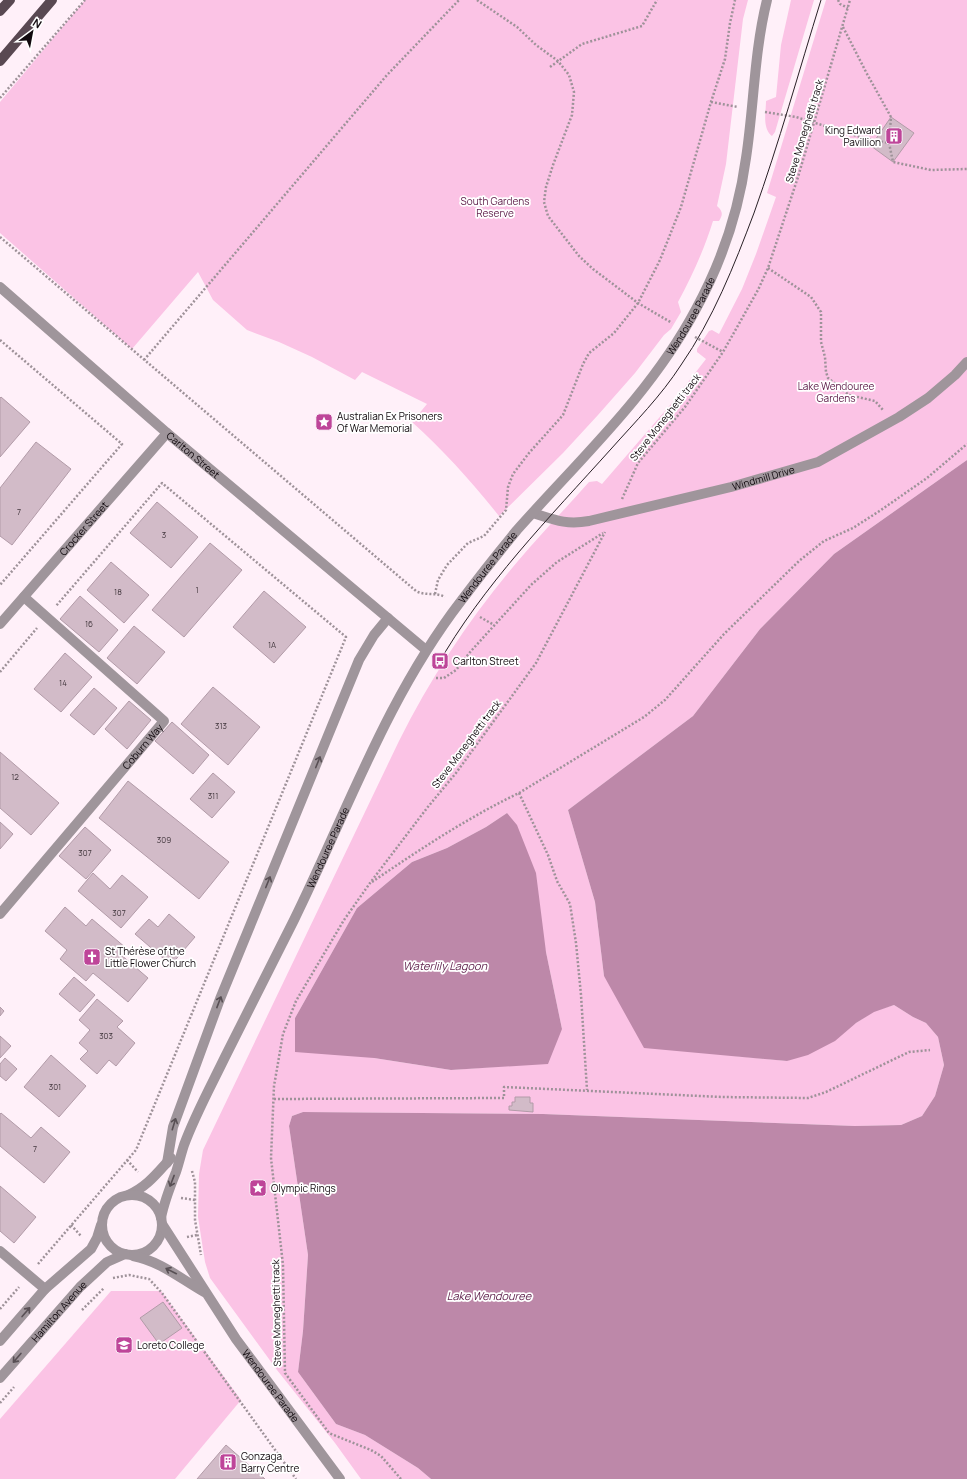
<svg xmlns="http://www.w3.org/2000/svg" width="967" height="1479" font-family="Manrope,sans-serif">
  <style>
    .green { fill: #fbc3e5; fill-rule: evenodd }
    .water { fill: #bd88a9 }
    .building { fill: #d2bbc8; stroke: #b29ba8 }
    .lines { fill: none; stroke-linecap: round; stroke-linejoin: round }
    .path { stroke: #9e9299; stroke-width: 2.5; stroke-dasharray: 2 2; stroke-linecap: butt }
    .minor { stroke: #9f959b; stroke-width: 10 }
    .major { stroke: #594852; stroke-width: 10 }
    .tram { stroke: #292026; stroke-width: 1 }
    .oneway { stroke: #584f54 }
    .labels { text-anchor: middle; stroke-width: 3.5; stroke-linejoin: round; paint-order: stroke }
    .number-label { font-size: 8px; fill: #41363c }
    .poi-label { font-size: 10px; fill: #11090e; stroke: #fff; text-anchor: start }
    .street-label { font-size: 10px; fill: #11090e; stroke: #fff }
    .park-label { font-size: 10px; fill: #61214d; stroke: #fff }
    .water-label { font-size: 11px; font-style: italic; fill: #5d1e4a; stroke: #fff }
  </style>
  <rect width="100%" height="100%" fill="#fff0f9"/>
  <g class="green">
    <path d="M 85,0 L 748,0 L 743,19 L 726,164 L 717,206 C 723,211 723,215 719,221 L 713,221 C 704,250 692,276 678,302 L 681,312 L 671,329 L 664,335 L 635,373 L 598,415 L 563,453 L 499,516 C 472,482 444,451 412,422 L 427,404 L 362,372 L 355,380 L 312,357 L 279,342 L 247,330 L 213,300 L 198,272 L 132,349 L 0,233 L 0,102 Z"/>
    <path d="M 791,0 L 814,0 L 782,108 L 775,132 L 772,136 C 762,128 766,112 766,101 L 776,97 L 781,45 Z"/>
    <path d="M 826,0 L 967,0 L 967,460 L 834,554 L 760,629 L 693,716 L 568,810 L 595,902 L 604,976 L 736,1056 L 787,1061 L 856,1023 L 874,1011 L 894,1005 L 913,1017 L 926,1023 L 938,1037 L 944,1065 L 935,1096 L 922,1116 L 901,1125 L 855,1126 L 543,1114 L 303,1112 L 292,1116 L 289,1126 L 308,1255 L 303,1331 L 298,1372 L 336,1424 L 365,1435 L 418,1468 L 431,1479 L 361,1479 L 335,1443 L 277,1370 L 210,1278 L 205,1262 L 198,1217 L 199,1174 L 203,1150 L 399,741 C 431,677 471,616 518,561 C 541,534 566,508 589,482 L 597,481 L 602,484 L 671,404 L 706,359 L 697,352 L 697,349 L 709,331 L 712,330 L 719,334 L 742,289 L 756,254 L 776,197 L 767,193 ZM 507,813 L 546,952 L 562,1029 L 493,1067 L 451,1070 L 374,1058 L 295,1018 L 357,908 L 412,862 L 447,848 L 486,827 Z"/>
    <path d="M 111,1291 L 161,1291 L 241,1400 L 175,1479 L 0,1479 L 0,1419 Z"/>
  </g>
  <g class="water">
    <path d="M 967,460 L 967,1479 L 431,1479 L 418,1468 L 365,1435 L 336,1424 L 298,1372 L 303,1331 L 308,1255 L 289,1126 L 292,1116 L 303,1112 L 543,1114 L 855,1126 L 901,1125 L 922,1116 L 935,1096 L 944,1065 L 938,1037 L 926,1023 L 913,1017 L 894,1005 L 874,1012 L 856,1023 L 835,1041 L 808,1055 L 787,1061 L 644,1048 L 604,976 L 595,902 L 568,810 L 693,716 L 760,629 L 834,554 Z"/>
    <path d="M 507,813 L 517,825 L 536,873 L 546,952 L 562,1029 L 548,1064 L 451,1070 L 374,1058 L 295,1052 L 295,1018 L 357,908 L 412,862 L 447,848 L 486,827 Z"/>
  </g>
  <g class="building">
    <path d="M 891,117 L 914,133 L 893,162 L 871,146 Z"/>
    <path d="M 1,397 L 30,422 L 0,457 L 0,398 Z"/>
    <path d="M 36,442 L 71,469 L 12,545 L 0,536 L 0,488 Z"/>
    <path d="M 157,502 L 198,537 L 171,568 L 130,533 Z"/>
    <path d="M 210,543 L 242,570 L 184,637 L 152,610 Z"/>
    <path d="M 111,562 L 149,595 L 124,623 L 87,590 Z"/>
    <path d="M 264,591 L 306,627 L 274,663 L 233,627 Z"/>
    <path d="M 80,596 L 118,630 L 99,652 L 60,619 Z"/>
    <path d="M 134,626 L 165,652 L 137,684 L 107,658 Z"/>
    <path d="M 65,653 L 92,677 L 61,712 L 34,689 Z"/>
    <path d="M 213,687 L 260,727 L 228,765 L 181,724 Z"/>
    <path d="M 94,688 L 117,708 L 94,735 L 70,715 Z"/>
    <path d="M 129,701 L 151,720 L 127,749 L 105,729 Z"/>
    <path d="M 172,722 L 209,755 L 193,774 L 155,741 Z"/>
    <path d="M 0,752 L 59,803 L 31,835 L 0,808 Z"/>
    <path d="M 213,773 L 235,792 L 212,818 L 190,799 Z"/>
    <path d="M 128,781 L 229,862 L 199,899 L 99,818 Z"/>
    <path d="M 0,822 L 13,834 L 0,849 Z"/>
    <path d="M 85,827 L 111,850 L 86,879 L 59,856 Z"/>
    <path d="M 93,873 L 110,889 L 122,875 L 148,897 L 121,928 L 78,891 Z"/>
    <path d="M 65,907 L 86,926 L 92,919 L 126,948 L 120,954 L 148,978 L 128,1002 L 93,973 L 86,981 L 60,959 L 67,950 L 45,931 Z"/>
    <path d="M 169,914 L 195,937 L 171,965 L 135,934 L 149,919 L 158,927 Z"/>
    <path d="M 74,977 L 95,995 L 80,1012 L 59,994 Z"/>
    <path d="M 97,999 L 123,1021 L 117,1027 L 135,1043 L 116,1066 L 109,1060 L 97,1074 L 80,1059 L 88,1051 L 79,1043 L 90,1030 L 79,1020 Z"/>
    <path d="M 0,1007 L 4,1011 L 0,1016 Z"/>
    <path d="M 0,1036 L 11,1046 L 0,1058 Z"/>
    <path d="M 51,1055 L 86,1086 L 59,1117 L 24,1087 Z"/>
    <path d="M 5,1058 L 17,1069 L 6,1081 L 0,1076 L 0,1064 Z"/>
    <path d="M 515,1097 L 530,1097 L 530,1103 L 533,1103 L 533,1112 L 509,1110 L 509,1106 L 512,1106 L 512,1102 L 515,1102 Z"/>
    <path d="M 1,1113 L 31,1138 L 41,1127 L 70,1152 L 44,1183 L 0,1146 L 0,1114 Z"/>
    <path d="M 0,1186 L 36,1217 L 14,1243 L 0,1231 Z"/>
    <path d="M 163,1302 L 182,1328 L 159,1344 L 140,1318 Z"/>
    <path d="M 226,1445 L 265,1479 L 197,1479 Z"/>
  </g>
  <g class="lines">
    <g class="path">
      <path d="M 477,0 L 517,27 L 536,45 L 558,61 L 569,75 L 574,92 L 572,115 L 553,165 L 546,187 L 544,202 L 548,216 L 579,256 L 593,269 L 638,303 L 672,323"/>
      <path d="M 838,0 L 840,4 L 848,8"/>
      <path d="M 843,27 L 866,72 L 891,117 L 889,143 L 893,162 L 931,170 L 967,169"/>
      <path d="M 550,67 L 582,44 L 642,26 L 657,0"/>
      <path d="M 0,98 L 85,0"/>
      <path d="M 711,102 L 738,107"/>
      <path d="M 765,112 L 796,117 L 867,139 L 889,143"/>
      <path d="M 0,237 L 416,591 C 425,596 436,592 445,597"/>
      <path d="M 768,268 L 811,297 L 821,312 L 821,342 L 825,357 L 826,372 L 828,378 L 849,395 L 875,401 L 883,410"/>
      <path d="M 695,337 L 723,352"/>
      <path d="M 0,340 L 122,444 L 0,585"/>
      <path d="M 144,360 L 387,75 L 459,0"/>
      <path d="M 622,499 L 638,463 L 685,407 L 723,352 L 758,290 L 768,268 L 798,177 L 850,0"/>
      <path d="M 435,594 L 438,580 L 447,565 L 468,543 L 484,536 L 506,510 L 508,487 L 513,474 L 529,453 L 563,415 L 583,364 L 589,353 L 614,333 L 638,303 L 660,260 L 681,207 L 711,102 L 725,59 L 730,23 L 735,0"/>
      <path d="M 480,617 L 494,625"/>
      <path d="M 0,672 L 37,628"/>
      <path d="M 436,678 L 444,678 L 456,670 L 471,651 L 531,585 L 557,562 L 603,533"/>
      <path d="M 519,793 L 548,855 L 557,881 L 570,904 L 576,943 L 581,995 L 587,1090"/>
      <path d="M 372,882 C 419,850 467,818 519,793 L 644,717 L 665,700 L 724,634 L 799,561 L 824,541 L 853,528 L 881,510 L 927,478 L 967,444"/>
      <path d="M 274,1099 L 504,1098 L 504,1087 L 722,1097 L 808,1098 L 826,1092 L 909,1052 L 930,1050"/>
      <path d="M 127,1160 L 138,1172"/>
      <path d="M 192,1171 L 195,1182 L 195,1220 L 201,1255"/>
      <path d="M 181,1198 L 195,1200"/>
      <path d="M 71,1225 L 81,1236"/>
      <path d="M 187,1237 L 197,1235"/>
      <path d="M 38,1264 L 136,1150 L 346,637 L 162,483 L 56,606"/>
      <path d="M 113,1278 L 129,1275 L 149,1279 L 162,1293 L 296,1479"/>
      <path d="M 0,1309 L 19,1287"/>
      <path d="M 82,1310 L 104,1288"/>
      <path d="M 0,1403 L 14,1387"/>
      <path d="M 401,1479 L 381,1456 L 371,1450 L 329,1433 L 285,1373 L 283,1265 L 271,1158 L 274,1086 L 283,1034 L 296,1001 L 344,920 L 370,883 L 427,808 L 456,773 L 536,663 L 605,532"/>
    </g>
    <g class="minor">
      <path id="s1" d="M 0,287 L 167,433 L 426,650"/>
      <path id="s2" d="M 533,513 C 555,520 566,525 589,521 L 731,487 L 818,462 L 899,417 L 928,398 L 955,375 L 967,362"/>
      <path id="s3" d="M 0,624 L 167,433"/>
      <path id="s4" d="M 0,914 L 164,721 L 24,597"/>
      <path d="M 167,1163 L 173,1127 L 220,999 L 359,660 L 374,635 L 388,618"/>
      <path d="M 128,1195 C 147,1187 158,1172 171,1158"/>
      <circle cx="132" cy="1225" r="30"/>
      <path id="s5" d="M 161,1218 C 164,1202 170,1187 176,1172 C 179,1163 181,1154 184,1145 C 195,1115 211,1086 225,1057 C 248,1012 271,966 294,920 C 347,812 387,697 461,601 C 479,577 498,553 517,530 C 580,459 651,394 696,309 C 721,263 739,210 746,158 C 754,106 754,52 767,0"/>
      <path id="s6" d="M 162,1224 L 236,1339 L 340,1479"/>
      <path d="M 0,1251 L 45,1289"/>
      <path d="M 133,1256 C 160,1261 181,1279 204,1292"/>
      <path d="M 0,1341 L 45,1289 L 91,1249 L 97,1238 L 101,1225"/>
      <path id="s7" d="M 0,1378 L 80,1287 L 107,1262 L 125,1254"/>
    </g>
    <g class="major">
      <path d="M 0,11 L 10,0"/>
      <path d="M 0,61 L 52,0"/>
    </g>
    <path class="tram" d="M 437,666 C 483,585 549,518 611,449 C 635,422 661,396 681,365 C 713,319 734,266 754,213 C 779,143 799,71 821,0"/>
  </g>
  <defs><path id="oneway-shaft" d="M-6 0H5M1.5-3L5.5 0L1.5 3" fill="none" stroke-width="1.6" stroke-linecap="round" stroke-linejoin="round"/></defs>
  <g class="oneway">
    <use href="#oneway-shaft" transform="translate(318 762) rotate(-68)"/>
    <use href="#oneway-shaft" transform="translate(268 882) rotate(-68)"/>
    <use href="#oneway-shaft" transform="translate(219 1002) rotate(-69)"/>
    <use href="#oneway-shaft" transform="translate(174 1124) rotate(-73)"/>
    <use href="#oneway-shaft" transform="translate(172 1181) rotate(111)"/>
    <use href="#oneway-shaft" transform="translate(171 1271) rotate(-153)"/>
    <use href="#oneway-shaft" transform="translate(26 1312) rotate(-49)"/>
    <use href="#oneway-shaft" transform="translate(17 1358) rotate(131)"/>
  </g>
  <defs>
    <symbol id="building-square" viewBox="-11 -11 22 22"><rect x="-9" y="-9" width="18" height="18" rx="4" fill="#be4599" stroke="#fff"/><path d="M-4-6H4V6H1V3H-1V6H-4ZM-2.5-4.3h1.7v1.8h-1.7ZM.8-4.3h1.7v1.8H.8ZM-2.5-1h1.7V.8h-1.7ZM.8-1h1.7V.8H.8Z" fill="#fff"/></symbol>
    <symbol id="sight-square" viewBox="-11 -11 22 22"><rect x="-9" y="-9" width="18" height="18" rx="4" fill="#be4599" stroke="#fff"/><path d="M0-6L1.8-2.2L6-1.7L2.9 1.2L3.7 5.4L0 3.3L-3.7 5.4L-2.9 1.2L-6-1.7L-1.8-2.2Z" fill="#fff"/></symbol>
    <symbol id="bus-square" viewBox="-11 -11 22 22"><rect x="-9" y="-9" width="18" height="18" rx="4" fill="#be4599" stroke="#fff"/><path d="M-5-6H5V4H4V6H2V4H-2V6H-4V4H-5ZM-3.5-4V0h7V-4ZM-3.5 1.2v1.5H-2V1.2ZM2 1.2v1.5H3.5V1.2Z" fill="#fff"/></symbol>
    <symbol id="church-square" viewBox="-11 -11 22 22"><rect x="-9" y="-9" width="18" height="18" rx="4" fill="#be4599" stroke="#fff"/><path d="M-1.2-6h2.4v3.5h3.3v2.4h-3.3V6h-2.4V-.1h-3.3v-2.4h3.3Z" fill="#fff"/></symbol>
    <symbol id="school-square" viewBox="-11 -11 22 22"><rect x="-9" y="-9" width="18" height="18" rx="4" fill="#be4599" stroke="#fff"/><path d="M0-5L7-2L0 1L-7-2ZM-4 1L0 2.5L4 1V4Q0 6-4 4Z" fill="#fff"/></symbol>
  </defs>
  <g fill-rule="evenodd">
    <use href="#building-square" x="884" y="126" width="20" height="20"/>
    <use href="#sight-square" x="314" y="412" width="20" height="20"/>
    <use href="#bus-square" x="430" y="651" width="20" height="20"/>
    <use href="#church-square" x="82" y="947" width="20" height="20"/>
    <use href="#sight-square" x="248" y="1178" width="20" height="20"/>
    <use href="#school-square" x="114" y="1335" width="20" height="20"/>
    <use href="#building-square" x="218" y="1452" width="20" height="20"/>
  </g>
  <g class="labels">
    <g class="number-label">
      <text x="19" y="515">7</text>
      <text x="164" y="538">3</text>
      <text x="197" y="593">1</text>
      <text x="118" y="595">18</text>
      <text x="89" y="627">16</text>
      <text x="272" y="648">1A</text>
      <text x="63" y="686">14</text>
      <text x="221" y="729">313</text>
      <text x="15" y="780">12</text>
      <text x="213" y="799">311</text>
      <text x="164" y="843">309</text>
      <text x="85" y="856">307</text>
      <text x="119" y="916">307</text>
      <text x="106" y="1039">303</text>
      <text x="55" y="1090">301</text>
      <text x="35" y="1152">7</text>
    </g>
    <g class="poi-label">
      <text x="881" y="134" text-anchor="end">King Edward<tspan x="881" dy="12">Pavillion</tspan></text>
      <text x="337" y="420">Australian Ex Prisoners<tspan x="337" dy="12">Of War Memorial</tspan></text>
      <text x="453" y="665">Carlton Street</text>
      <text x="105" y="955">St Thérèse of the<tspan x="105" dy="12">Little Flower Church</tspan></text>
      <text x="271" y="1192">Olympic Rings</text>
      <text x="137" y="1349">Loreto College</text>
      <text x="241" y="1460">Gonzaga<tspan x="241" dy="12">Barry Centre</tspan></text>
    </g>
    <g class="street-label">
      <text transform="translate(804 131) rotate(-73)" y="4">Steve Moneghetti track</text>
      <text dy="4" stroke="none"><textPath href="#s5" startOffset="1055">Wendouree Parade</textPath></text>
      <text transform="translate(665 417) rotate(-52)" y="4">Steve Moneghetti track</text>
      <text dy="4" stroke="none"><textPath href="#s1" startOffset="256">Carlton Street</textPath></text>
      <text dy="4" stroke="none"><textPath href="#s2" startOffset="237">Windmill Drive</textPath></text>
      <text dy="4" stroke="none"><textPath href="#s3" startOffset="127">Crocker Street</textPath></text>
      <text dy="4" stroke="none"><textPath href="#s5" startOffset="731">Wendouree Parade</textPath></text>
      <text transform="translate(466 744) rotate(-53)" y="4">Steve Moneghetti track</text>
      <text dy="4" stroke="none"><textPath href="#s4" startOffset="220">Coburn Way</textPath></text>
      <text dy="4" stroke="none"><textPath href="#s5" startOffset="407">Wendouree Parade</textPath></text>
      <text dy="4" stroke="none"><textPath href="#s7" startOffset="89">Hamilton Avenue</textPath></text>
      <text transform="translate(276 1313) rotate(-91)" y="4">Steve Moneghetti track</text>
      <text dy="4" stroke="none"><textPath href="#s6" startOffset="195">Wendouree Parade</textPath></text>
    </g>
    <g class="park-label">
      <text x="495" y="205">South Gardens<tspan x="495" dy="12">Reserve</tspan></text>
      <text x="836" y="390">Lake Wendouree<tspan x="836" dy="12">Gardens</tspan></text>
    </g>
    <g class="water-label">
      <text x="445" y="970">Waterlily Lagoon</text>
      <text x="489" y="1300">Lake Wendouree</text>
    </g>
  </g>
  <g transform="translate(32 32) rotate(32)" stroke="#ffffff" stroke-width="3" paint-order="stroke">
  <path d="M0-3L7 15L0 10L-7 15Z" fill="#11090e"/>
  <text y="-6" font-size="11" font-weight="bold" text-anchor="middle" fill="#11090e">N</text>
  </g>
</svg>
